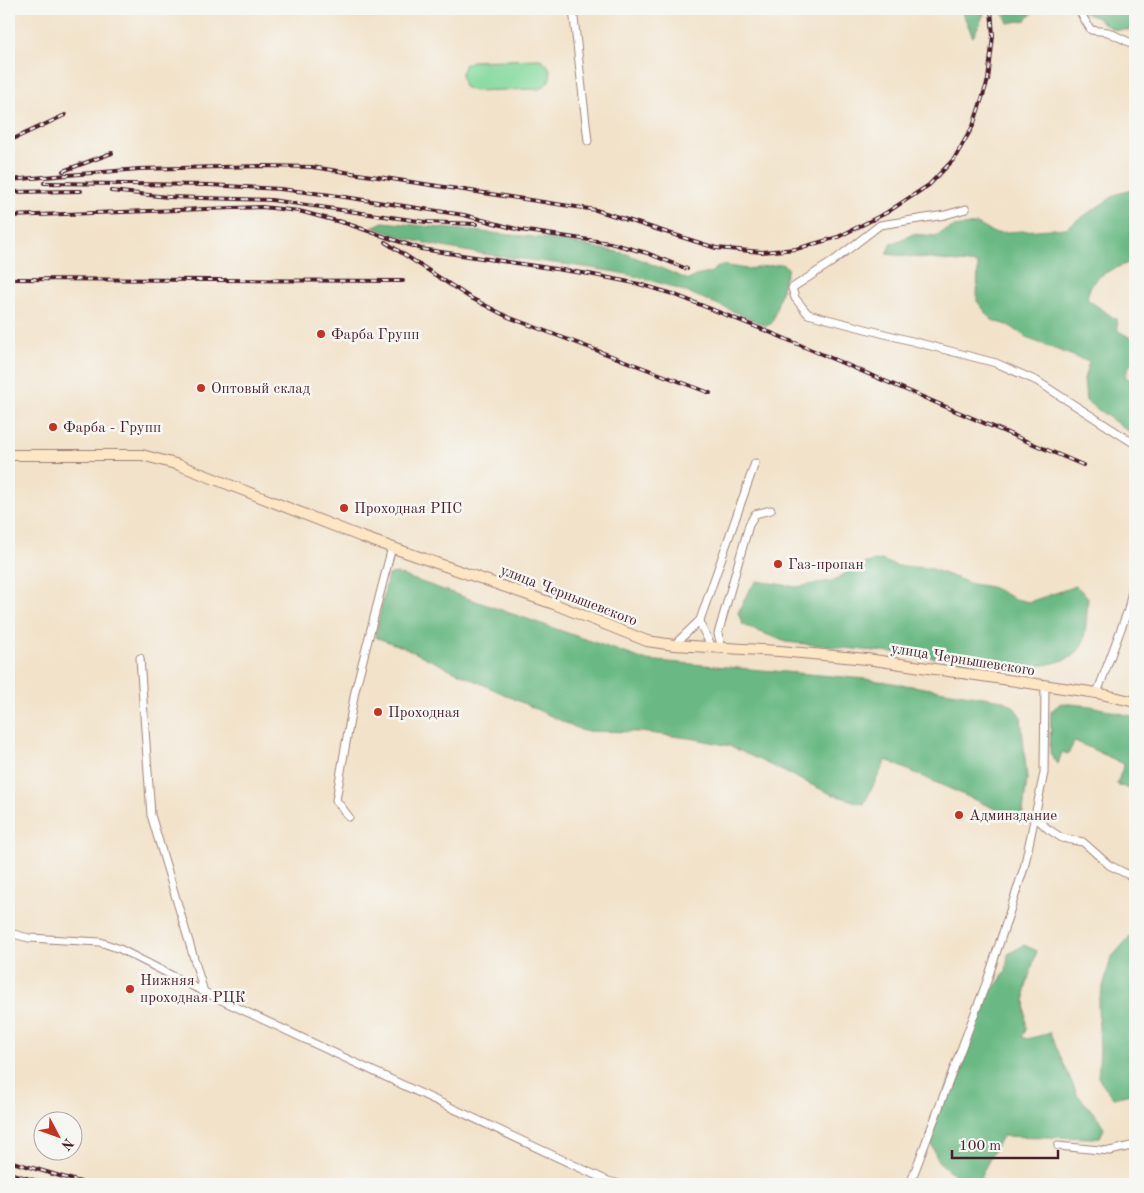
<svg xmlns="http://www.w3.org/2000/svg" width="1144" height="1193" font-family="'Old Standard TT',serif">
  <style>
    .green { fill: #83d99c; stroke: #667c64 }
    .forest { fill: #6ab984; stroke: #5a6c58 }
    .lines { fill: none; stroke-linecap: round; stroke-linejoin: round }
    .street-casing { stroke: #9e807a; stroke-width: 9 }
    .secondary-casing { stroke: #9e807a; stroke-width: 12 }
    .street { stroke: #fff; stroke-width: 7 }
    .secondary { stroke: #fce6c4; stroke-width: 10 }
    .rail-casing { stroke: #4a1f2b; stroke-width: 4 }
    .rail { stroke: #f6f6f2; stroke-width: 2; stroke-dasharray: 5.5; stroke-linecap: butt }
    .poi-dot { fill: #c8321e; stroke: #f6f6f2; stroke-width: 2 }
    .labels { text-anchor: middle; stroke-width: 5; stroke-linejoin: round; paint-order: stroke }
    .poi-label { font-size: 15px; fill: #4a1f2b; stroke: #f6f6f2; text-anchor: start }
    .street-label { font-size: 15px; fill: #4a1f2b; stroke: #f6f6f2 }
  </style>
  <rect width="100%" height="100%" fill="#f6f6f2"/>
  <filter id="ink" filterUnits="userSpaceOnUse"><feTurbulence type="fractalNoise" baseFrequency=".02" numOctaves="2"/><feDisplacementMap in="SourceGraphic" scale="10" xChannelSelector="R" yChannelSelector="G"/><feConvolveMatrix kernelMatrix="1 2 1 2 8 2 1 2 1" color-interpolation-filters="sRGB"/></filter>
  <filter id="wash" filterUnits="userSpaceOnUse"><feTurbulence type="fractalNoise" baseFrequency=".0096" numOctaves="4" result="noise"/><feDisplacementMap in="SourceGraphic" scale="20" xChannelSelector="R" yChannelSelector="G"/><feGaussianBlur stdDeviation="1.12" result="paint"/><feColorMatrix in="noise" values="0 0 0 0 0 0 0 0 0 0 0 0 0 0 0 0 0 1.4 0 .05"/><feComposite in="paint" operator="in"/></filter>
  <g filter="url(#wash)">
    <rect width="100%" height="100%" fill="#f2e2c9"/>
    <path class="green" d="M 540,59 C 554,66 554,83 539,89 L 474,91 L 464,87 L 461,74 L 465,64 L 472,61 Z"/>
    <g class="forest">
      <path d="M 961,9 L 983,9 L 984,14 L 973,37 Z"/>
      <path d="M 1002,9 L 1036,9 L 1026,20 L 1008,23 Z"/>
      <path d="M 1076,9 L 1135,9 L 1135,24 L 1130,30 L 1112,29 L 1097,18 Z"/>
      <path d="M 1135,189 L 1135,264 L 1131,262 C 1111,270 1090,275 1087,299 L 1117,320 L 1118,331 L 1135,340 L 1135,366 L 1130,364 L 1125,377 L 1135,382 L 1135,436 L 1086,401 L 1084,379 L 1089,362 L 1029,339 L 1010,326 L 992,320 L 977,301 L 978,264 L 886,254 L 891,244 L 913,234 L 935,236 L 953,227 L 977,224 L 994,233 L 1066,228 L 1117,194 Z"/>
      <path d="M 383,222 L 552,239 L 627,254 L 689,280 L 695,276 L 710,273 L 721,265 L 747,269 L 782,264 L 788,268 L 772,323 L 766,326 C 718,304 667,281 615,272 C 534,257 450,257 372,227 Z"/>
      <path d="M 881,560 L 897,566 L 929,568 L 972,584 L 991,587 L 1015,599 L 1029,602 L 1076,586 L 1088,597 C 1084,651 1088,659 1030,667 L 786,642 L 743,625 L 738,613 L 749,590 L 757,581 L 797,587 L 836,580 L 857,565 Z"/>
      <path d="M 395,573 L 645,660 L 866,679 L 1003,700 L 1013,706 L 1021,717 L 1027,779 L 1022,821 L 886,760 L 864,804 L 831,794 L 730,746 L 696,739 L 641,732 L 583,731 L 405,648 L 375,637 L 388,575 Z"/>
      <path d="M 1061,703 L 1091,706 L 1135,717 L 1135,792 L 1117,784 L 1124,764 L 1075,741 L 1068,754 L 1062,752 L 1058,764 L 1050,753 L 1051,711 Z"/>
      <path d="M 1132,934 L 1135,934 L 1135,1093 L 1113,1098 L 1098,1077 L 1100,1050 L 1098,1005 L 1111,958 Z"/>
      <path d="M 1024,945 L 1037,951 L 1025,989 L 1026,1030 L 1022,1037 L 1027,1039 L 1050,1033 L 1077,1094 L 1099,1119 L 1104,1129 L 1100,1137 L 1093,1138 L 1002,1136 L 980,1177 L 989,1184 L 965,1184 L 938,1161 L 929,1137 L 952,1073 L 970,1045 L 975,1032 L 977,1009 L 1006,972 L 1008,954 Z"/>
    </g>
  </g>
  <g filter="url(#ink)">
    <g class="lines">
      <defs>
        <g id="street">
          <path d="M 573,9 L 588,141"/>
          <path d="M 1078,9 L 1091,30 L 1108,32 L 1135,45"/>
          <path d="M 966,209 L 945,215 L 880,225 L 832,262 L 792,288 L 795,298 L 808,314 L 996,363 L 1037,381 L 1135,444"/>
          <path d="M 700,620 L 702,628 L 712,647"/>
          <path d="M 674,645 L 700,620 L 755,463"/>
          <path d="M 722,648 L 718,634 L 749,525 L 755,514 L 771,510"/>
          <path d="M 140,658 L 151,815 L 204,992"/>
          <path d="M 1097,693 L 1128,610 L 1135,576"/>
          <path d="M 349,817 L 336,800 L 355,691 L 392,547"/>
          <path d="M 1036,818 L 1048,829 L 1062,838 L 1083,842 L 1109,865 L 1135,878"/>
          <path d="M 9,933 L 29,938 L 100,942 L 120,949 L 204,992 L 608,1181 L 620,1184"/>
          <path d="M 1058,1146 L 1110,1151 L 1135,1145"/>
          <path d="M 910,1184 L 987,981 L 1024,868 L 1044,773 L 1045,686"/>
        </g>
        <path id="secondary" d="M 9,455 L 142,455 L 179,465 L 362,537 L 554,604 L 647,641 L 674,645 L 780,651 L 867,659 L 1097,693 L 1135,702"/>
      </defs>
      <use href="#street" class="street-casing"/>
      <use href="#secondary" class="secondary-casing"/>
      <use href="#street" class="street"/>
      <use href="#secondary" class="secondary"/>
      <defs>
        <g id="rail">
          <path d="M 9,141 L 65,115"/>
          <path d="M 63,171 L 112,153"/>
          <path d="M 9,180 L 139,169 L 263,166 L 312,167 L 596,210 L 716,248 L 762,252 L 796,249 L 838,237 L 886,213 L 929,185 L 954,159 L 973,126 L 988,80 L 993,36 L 991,9"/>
          <path d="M 44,183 L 210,185 L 280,189 L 331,195 L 464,215 L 520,230 L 610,243 L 647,253 L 687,269"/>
          <path d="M 111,191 L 168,197 L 271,200 L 426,222 L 476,224"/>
          <path d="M 9,192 L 81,191"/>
          <path d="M 9,216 L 262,207 L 299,211 L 344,223"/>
          <path d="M 339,221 L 421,249 L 589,274 L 639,284 L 673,294 L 774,334 L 1083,465"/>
          <path d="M 385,242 L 469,297 L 508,317 L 710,393"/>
          <path d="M 9,279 L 403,281"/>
          <path d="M 9,1161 L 87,1184"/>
          <path d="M 9,1173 L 47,1184"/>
        </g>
      </defs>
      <use href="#rail" class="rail-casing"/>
      <use href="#rail" class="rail"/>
    </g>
  </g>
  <g class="poi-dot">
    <circle cx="321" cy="334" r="5"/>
    <circle cx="201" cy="388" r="5"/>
    <circle cx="53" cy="427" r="5"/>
    <circle cx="344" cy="508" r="5"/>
    <circle cx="778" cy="564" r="5"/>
    <circle cx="378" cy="712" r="5"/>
    <circle cx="959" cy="815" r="5"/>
    <circle cx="130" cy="989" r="5"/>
  </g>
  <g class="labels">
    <g class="poi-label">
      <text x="331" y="339">Фарба Групп</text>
      <text x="211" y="393">Оптовый склад</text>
      <text x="63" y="432">Фарба - Групп</text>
      <text x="354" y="513">Проходная РПС</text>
      <text x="788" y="569">Газ-пропан</text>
      <text x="388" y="717">Проходная</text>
      <text x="969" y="820">Админздание</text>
      <text x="140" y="985">Нижняя<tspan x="140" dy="17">проходная РЦК</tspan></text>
    </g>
    <g class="street-label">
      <text transform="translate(569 595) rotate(21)" y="5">улица Чернышевского</text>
      <text transform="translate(963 659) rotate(9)" y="5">улица Чернышевского</text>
    </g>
  </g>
  <rect width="1144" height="1193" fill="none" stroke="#f6f6f2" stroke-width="30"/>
  <g transform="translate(58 1136) rotate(131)"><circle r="24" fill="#f6f6f2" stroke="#b1a0a2"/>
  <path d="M0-4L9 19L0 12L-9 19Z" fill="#c8321e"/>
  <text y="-8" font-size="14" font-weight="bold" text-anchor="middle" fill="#4a1f2b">N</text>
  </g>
  <path d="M952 1150v8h106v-8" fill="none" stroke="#4a1f2b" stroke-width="2.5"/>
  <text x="959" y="1150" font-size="15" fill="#4a1f2b" stroke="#f6f6f2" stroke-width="4" paint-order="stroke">100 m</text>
</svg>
